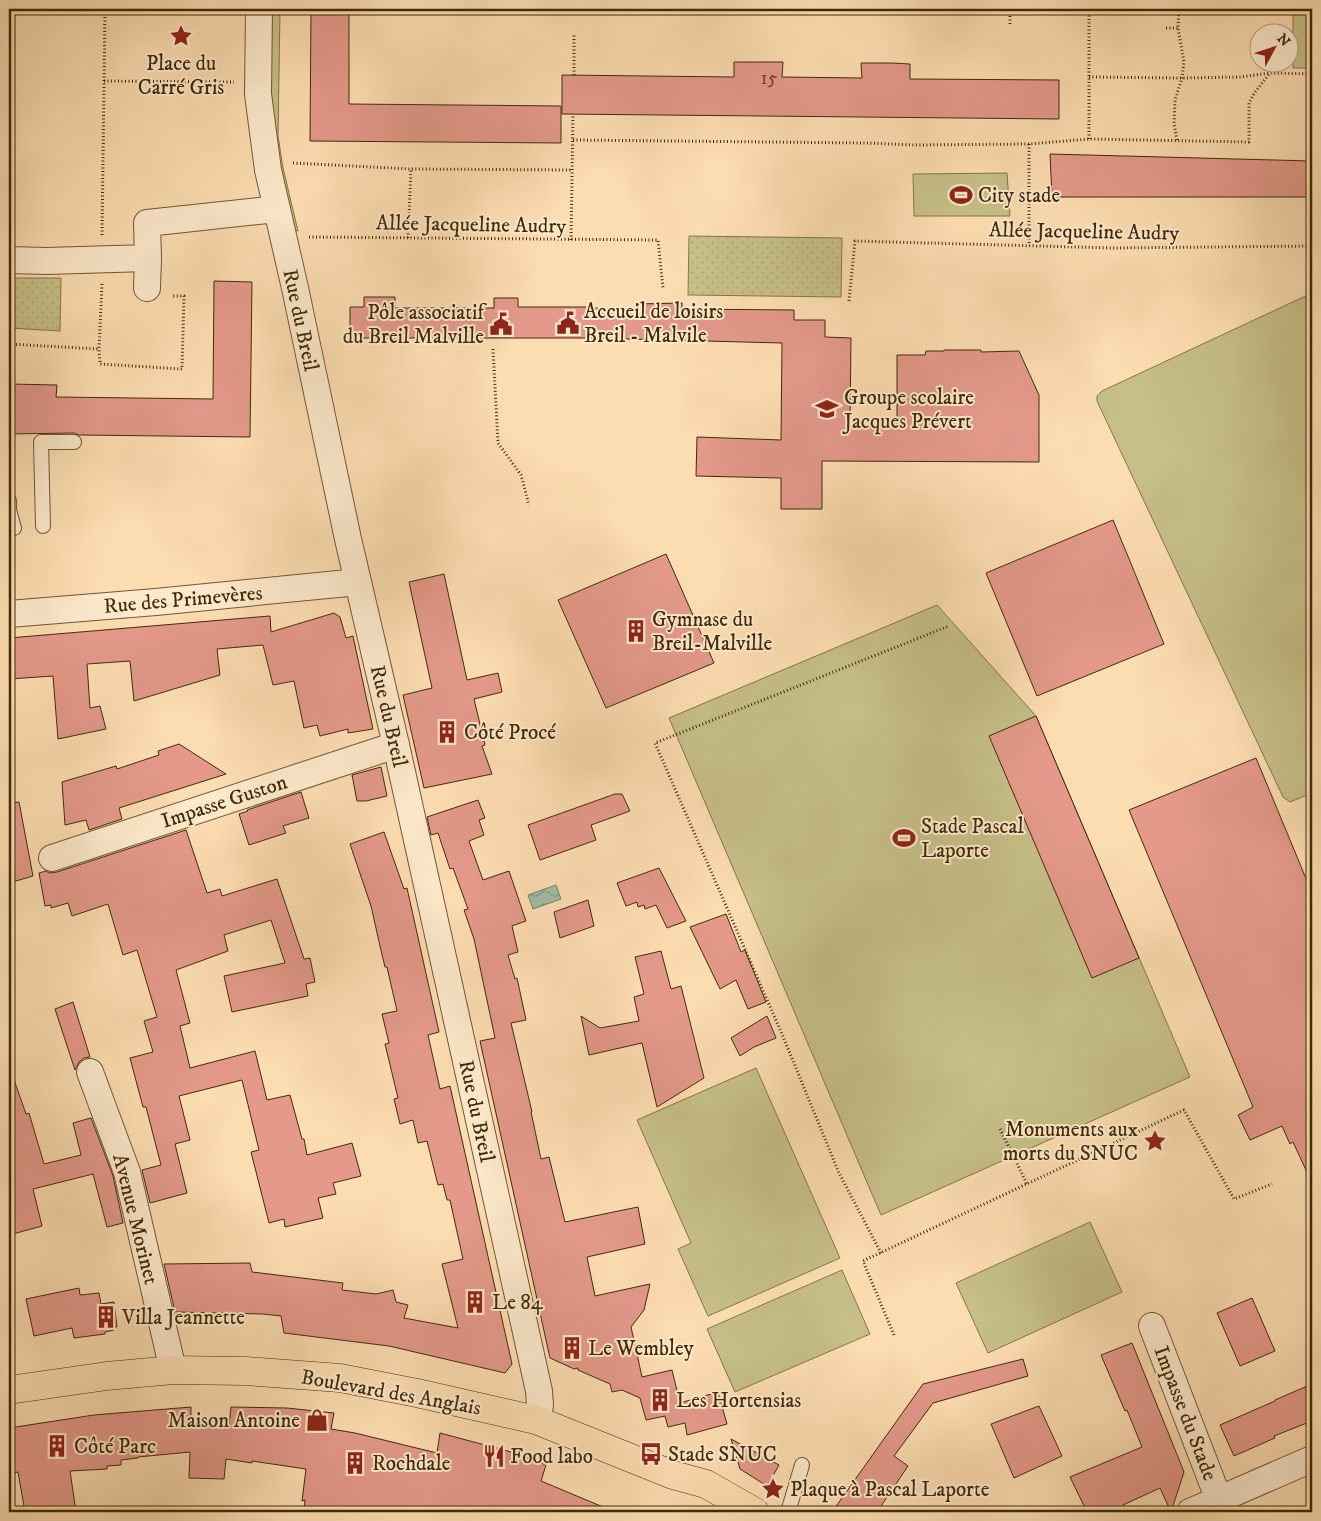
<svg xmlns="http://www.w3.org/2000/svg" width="1321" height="1521" font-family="'IM FELL DW Pica',serif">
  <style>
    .green { fill: #c6bf87; stroke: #847448 }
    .park { fill: url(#park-dots); stroke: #847448 }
    .water { fill: url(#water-waves); stroke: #7a8267 }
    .building { fill: #e4998b; stroke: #412a09 }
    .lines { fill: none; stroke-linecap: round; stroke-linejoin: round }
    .service-casing { stroke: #705733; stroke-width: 16 }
    .minor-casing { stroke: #705733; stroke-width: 28 }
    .primary-casing { stroke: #412a09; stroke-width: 29 }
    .path { stroke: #412a09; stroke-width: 3; stroke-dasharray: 1 2.5; stroke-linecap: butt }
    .service { stroke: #fde9cc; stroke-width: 14 }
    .minor { stroke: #fde9cc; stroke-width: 26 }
    .primary { stroke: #fcddb1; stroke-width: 28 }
    .labels { text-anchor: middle; stroke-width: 4; stroke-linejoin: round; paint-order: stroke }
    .number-label { font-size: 19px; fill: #6a462a }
    .poi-label { font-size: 21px; fill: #412a09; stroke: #fde9cc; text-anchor: start }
    .street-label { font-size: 21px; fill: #412a09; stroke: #fde9cc }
  </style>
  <defs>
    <pattern id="park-dots" width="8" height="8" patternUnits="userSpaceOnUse" patternTransform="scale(1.25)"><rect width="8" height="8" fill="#c6bf87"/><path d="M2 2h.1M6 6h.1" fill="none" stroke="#aba473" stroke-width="1.8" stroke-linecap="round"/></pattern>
    <pattern id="water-waves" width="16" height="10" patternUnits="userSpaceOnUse" patternTransform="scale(1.25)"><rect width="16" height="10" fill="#a0bda6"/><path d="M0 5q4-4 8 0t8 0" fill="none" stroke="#849a85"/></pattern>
  </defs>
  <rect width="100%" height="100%" fill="#fcddb1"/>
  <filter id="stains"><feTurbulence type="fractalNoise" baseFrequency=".004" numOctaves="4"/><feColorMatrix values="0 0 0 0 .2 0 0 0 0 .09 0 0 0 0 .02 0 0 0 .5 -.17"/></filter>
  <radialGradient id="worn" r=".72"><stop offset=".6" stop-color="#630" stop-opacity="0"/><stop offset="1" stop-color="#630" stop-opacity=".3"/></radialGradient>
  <g class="green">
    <path d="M 271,9 L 280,9 L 278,136 L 283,168 L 298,231 L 294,230 L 278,167 L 274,130 L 271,89 Z"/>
    <rect x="1293" y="9" width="19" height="59"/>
    <path d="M 1007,173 L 1010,216 L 914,216 L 913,174 Z"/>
    <path d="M 1312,293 L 1312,793 L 1290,802 L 1283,797 L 1097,401 L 1097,396 L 1102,391 Z"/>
    <path d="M 937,605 L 1036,716 L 1190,1077 L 881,1215 L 669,718 Z"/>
    <path d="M 756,1068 L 840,1258 L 708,1316 L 678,1249 L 691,1243 L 637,1120 Z"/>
    <path d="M 1090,1222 L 1122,1292 L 988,1353 L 956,1283 Z"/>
    <path d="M 842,1270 L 870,1334 L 735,1392 L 707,1329 Z"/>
  </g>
  <g class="park">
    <path d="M 689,236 L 842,238 L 841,297 L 688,295 Z"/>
    <path d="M 9,278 L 61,278 L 60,331 L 9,328 Z"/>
  </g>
  <path class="water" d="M 556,885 L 561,899 L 533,909 L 528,895 Z"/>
  <g class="building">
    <path d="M 311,9 L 349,9 L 349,104 L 561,106 L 561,143 L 310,141 Z"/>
    <path d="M 734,62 L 783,62 L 782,77 L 862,78 L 861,63 L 892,63 L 910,64 L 910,79 L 1059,80 L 1059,119 L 562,114 L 562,75 L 734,77 Z"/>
    <path d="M 1050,154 L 1312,161 L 1312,197 L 1052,197 Z"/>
    <path d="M 214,281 L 252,282 L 250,437 L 79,435 L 74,433 L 9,434 L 9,384 L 57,385 L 56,397 L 213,399 Z"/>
    <path d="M 364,297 L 395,297 L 395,308 L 494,308 L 494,298 L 518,298 L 518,307 L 589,307 L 589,308 L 636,309 L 636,304 L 682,303 L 682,309 L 794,310 L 794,320 L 825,320 L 825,337 L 851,338 L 850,425 L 897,426 L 897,355 L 925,355 L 926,351 L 944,351 L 944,350 L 981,350 L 981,352 L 1019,351 L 1039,395 L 1039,462 L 822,461 L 822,509 L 781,509 L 781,478 L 696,476 L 697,437 L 781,440 L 782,343 L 589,338 L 350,338 L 350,307 L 364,307 Z"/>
    <path d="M 1113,520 L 1164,644 L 1037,696 L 986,573 Z"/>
    <path d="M 666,554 L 714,663 L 606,708 L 558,600 Z"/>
    <path d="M 444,574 L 467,680 L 498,673 L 502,692 L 474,699 L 485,745 L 482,746 L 492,774 L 424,788 L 403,695 L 432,688 L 409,582 Z"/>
    <path d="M 334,613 L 340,617 L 346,638 L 353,636 L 373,729 L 348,733 L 348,729 L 320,736 L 317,725 L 304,728 L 294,681 L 273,685 L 263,645 L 217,649 L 220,675 L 134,701 L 130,661 L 87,664 L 90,708 L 100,706 L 106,729 L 58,739 L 53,676 L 9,679 L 9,638 L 270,616 L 271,632 Z"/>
    <path d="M 1036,716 L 1139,958 L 1092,978 L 989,736 Z"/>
    <path d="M 179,744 L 226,774 L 119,808 L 122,819 L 89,830 L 86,820 L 65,825 L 62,782 L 116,766 L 117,769 L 159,755 L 158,751 Z"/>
    <path d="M 1256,758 L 1312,893 L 1312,1183 L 1293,1142 L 1290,1144 L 1282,1126 L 1250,1140 L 1238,1115 L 1253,1107 L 1129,810 Z"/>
    <path d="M 381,767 L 387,796 L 366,801 L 357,801 L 352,775 Z"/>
    <path d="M 301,792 L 309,818 L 283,826 L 286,833 L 249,845 L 239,814 L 248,811 L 247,810 Z"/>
    <path d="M 615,794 L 622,794 L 630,811 L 591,825 L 596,840 L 540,860 L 528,825 Z"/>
    <path d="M 478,800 L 485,818 L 479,820 L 484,835 L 469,841 L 483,880 L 509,871 L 526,921 L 512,926 L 518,952 L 508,955 L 515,979 L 517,978 L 526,1020 L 511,1023 L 532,1112 L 531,1112 L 541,1159 L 549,1157 L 565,1222 L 638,1207 L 645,1244 L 587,1257 L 595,1296 L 650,1284 L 644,1310 L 631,1327 L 642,1377 L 672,1370 L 680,1403 L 718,1392 L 727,1424 L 687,1435 L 685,1423 L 668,1427 L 665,1416 L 646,1420 L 640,1398 L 622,1390 L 612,1392 L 610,1384 L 578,1370 L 578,1368 L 574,1369 L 550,1358 L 480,1041 L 495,1038 L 474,939 L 464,910 L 468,909 L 453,868 L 450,869 L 438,833 L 431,835 L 427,817 Z"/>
    <path d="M 19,802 L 33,876 L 9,883 L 9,803 Z"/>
    <path d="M 186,830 L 207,893 L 220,889 L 222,896 L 277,879 L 304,959 L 310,958 L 315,982 L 306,984 L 308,996 L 232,1012 L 224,976 L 285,963 L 271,920 L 224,935 L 228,951 L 176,970 L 190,1023 L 180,1026 L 190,1068 L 255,1051 L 267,1100 L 290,1095 L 302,1139 L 304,1139 L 307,1155 L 352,1143 L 361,1176 L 333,1183 L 336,1194 L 318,1198 L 323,1218 L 285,1227 L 284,1219 L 269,1223 L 251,1152 L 259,1150 L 242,1080 L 179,1096 L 190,1140 L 175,1144 L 187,1193 L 150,1203 L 142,1170 L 161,1165 L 146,1107 L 143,1107 L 130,1058 L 153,1052 L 144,1021 L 157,1017 L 137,950 L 123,955 L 108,904 L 72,916 L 68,903 L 51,908 L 51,905 L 45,906 L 39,873 L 46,871 L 49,873 L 57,872 Z"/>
    <path d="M 384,832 L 404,889 L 407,888 L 439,1032 L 428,1035 L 440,1089 L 450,1086 L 512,1364 L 505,1373 L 389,1346 L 284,1333 L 281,1316 L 263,1314 L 175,1312 L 164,1264 L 250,1263 L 252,1272 L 343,1283 L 342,1290 L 376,1294 L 393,1290 L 396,1302 L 408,1305 L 404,1318 L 458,1328 L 442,1264 L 463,1259 L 450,1200 L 447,1200 L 443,1184 L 438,1185 L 427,1141 L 418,1143 L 413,1120 L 400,1124 L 394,1099 L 398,1098 L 385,1044 L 389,1043 L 382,1014 L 397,1011 L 387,967 L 385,967 L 380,946 L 371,906 L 350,844 Z"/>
    <path d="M 659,868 L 686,921 L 667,928 L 656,905 L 645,909 L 644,905 L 638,907 L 637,902 L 626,906 L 617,883 Z"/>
    <path d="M 588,900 L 594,926 L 560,938 L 554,912 Z"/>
    <path d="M 726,914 L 741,952 L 745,950 L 766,1002 L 748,1009 L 736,980 L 720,989 L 690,927 Z"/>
    <path d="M 661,951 L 671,989 L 681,986 L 704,1078 L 657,1107 L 642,1043 L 589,1055 L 581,1016 L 600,1028 L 639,1021 L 634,997 L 644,994 L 635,957 Z"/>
    <path d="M 73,1002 L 90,1057 L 84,1058 L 79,1062 L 75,1070 L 55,1009 Z"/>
    <path d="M 767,1016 L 776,1038 L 754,1047 L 740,1056 L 731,1038 Z"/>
    <path d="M 12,1074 L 26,1114 L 29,1113 L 44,1164 L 81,1155 L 73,1123 L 91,1118 L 113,1176 L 123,1223 L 107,1227 L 93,1174 L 33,1189 L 42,1226 L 9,1235 L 9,1075 Z"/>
    <path d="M 79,1288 L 80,1295 L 99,1293 L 101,1304 L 114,1302 L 117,1327 L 113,1327 L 114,1330 L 105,1332 L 105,1334 L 74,1338 L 72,1328 L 34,1336 L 26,1299 Z"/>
    <path d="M 1252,1298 L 1275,1351 L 1240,1366 L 1217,1313 Z"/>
    <path d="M 1132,1343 L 1184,1472 L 1171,1512 L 1160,1488 L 1123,1505 L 1126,1512 L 1087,1512 L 1070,1477 L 1142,1447 L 1127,1410 L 1125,1411 L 1101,1355 Z"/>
    <path d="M 1023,1359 L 1028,1376 L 933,1403 L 894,1456 L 908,1466 L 877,1512 L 832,1512 L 923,1384 Z"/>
    <path d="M 1312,1384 L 1312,1421 L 1274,1436 L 1275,1438 L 1234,1456 L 1220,1425 L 1275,1401 L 1275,1400 Z"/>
    <path d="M 1039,1406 L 1062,1456 L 1014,1478 L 991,1424 Z"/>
    <path d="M 191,1407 L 191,1425 L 229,1425 L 231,1407 L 287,1408 L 334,1413 L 331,1429 L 355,1433 L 437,1453 L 440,1433 L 515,1453 L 546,1465 L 541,1481 L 615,1512 L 534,1512 L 529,1510 L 520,1512 L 304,1512 L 305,1500 L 302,1501 L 306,1469 L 252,1461 L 252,1463 L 226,1459 L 224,1479 L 189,1478 L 190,1452 L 138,1457 L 138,1458 L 121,1460 L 121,1465 L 107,1466 L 107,1469 L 70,1471 L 76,1512 L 25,1512 L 18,1472 L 9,1474 L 9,1428 L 94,1415 Z"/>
    <path d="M 731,1439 L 779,1465 L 767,1486 L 740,1469 Z"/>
  </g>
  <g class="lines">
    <defs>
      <g id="service">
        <path d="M 9,501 L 9,510 L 14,528"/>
        <path d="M 43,526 L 41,442 L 74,442"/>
        <path d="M 788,1512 L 802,1465"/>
      </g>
      <g id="minor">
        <path d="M 259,9 L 258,94 L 268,170 L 295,288 L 348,539 L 396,745 L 539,1391 L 540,1406 L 536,1420"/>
        <path d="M 9,260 L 46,261 L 148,258 L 147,223 L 277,209"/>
        <path d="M 147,288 L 148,258"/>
        <path d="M 9,614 L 156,602 L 358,582"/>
        <path d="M 52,858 L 396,745"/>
        <path d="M 90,1072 L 127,1172 L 173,1370"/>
        <path d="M 1152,1326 L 1219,1500"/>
        <path d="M 1190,1512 L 1312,1459"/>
      </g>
      <path id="primary" d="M 9,1390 L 107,1376 L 173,1370 L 246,1371 L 340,1378 L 417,1393 L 536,1420 L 673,1475 L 706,1484 L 755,1512"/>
    </defs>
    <use href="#service" class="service-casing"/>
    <use href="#minor" class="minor-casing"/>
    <use href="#primary" class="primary-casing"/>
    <g class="path">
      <path d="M 788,9 L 788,13"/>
      <path d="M 575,10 L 575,9"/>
      <path d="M 1010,16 L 1010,26"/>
      <path d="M 1166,28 L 1178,28"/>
      <path d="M 574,75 L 574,34"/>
      <path d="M 1089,77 L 1182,78 L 1240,77 L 1270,73 L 1312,74"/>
      <path d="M 104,81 L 234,82"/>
      <path d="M 1089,139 L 1089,9"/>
      <path d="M 573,140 L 866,143 L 915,145 L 1029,144 L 1089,139 L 1249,142 L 1249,103 L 1255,92 L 1270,73"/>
      <path d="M 1177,140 L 1174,124 L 1175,100 L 1182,78 L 1184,62 L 1178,28 L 1179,9"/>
      <path d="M 1029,144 L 1029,245"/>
      <path d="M 293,163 L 411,169 L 572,170"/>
      <path d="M 102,235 L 105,9"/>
      <path d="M 309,237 L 658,240 L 663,288"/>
      <path d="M 408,238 L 411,169"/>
      <path d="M 571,240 L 573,114"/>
      <path d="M 102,284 L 99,349 L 100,364 L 182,369 L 184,296 L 171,296"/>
      <path d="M 849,301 L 855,241 L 1113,248 L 1312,246"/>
      <path d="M 9,344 L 99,349"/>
      <path d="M 493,349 L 498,443 L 521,475 L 529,505"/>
      <path d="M 1000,1129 L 1027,1184"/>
      <path d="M 881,1253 L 839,1173 L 782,1034 L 655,743 L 949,626"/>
      <path d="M 894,1335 L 863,1261 L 1184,1110 L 1234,1199 L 1272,1184"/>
    </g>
    <use href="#service" class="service"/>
    <use href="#minor" class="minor"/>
    <use href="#primary" class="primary"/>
  </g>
  <defs>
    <symbol id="sight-bare" viewBox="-9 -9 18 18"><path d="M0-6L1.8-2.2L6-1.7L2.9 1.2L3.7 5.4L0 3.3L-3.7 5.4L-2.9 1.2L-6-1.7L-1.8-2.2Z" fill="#8f2418" stroke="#fde9cc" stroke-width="2.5" paint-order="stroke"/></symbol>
    <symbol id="stadium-bare" viewBox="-9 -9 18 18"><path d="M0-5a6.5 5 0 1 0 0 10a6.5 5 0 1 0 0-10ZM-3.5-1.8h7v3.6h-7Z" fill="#8f2418" stroke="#fde9cc" stroke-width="2.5" paint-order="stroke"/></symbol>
    <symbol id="civic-bare" viewBox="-9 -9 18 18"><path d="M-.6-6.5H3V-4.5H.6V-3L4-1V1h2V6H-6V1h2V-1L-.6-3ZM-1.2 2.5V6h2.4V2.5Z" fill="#8f2418" stroke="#fde9cc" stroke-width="2.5" paint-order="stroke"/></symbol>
    <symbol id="school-bare" viewBox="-9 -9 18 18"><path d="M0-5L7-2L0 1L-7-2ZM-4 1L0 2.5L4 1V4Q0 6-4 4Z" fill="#8f2418" stroke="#fde9cc" stroke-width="2.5" paint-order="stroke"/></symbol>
    <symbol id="building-bare" viewBox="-9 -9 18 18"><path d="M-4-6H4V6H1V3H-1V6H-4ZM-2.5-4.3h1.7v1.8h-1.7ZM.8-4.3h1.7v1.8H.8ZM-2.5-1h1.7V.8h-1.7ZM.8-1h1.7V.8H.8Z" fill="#8f2418" stroke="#fde9cc" stroke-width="2.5" paint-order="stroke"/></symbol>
    <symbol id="shop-bare" viewBox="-9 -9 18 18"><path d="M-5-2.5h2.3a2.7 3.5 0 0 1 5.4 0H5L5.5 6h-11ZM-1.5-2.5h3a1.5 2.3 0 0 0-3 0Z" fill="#8f2418" stroke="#fde9cc" stroke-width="2.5" paint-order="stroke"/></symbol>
    <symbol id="bus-bare" viewBox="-9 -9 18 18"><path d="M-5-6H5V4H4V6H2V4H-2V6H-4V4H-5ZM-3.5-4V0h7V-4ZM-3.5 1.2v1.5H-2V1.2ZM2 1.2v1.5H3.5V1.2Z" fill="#8f2418" stroke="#fde9cc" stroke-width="2.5" paint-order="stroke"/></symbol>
    <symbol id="restaurant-bare" viewBox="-9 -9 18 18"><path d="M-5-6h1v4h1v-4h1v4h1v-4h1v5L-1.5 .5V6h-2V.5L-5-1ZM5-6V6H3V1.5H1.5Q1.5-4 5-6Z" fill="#8f2418" stroke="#fde9cc" stroke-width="2.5" paint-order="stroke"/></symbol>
  </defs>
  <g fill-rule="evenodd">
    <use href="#sight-bare" x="165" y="20" width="32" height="32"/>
    <use href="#stadium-bare" x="945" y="179" width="32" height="32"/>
    <use href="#civic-bare" x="552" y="307" width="32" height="32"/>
    <use href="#civic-bare" x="485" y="308" width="32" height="32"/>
    <use href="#school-bare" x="811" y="393" width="32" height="32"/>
    <use href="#building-bare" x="620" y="615" width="32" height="32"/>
    <use href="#building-bare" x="431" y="716" width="32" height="32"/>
    <use href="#stadium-bare" x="888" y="822" width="32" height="32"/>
    <use href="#sight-bare" x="1139" y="1125" width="32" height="32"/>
    <use href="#building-bare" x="459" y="1286" width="32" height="32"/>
    <use href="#building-bare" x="90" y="1301" width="32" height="32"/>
    <use href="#building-bare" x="556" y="1332" width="32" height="32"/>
    <use href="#building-bare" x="644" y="1384" width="32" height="32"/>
    <use href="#shop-bare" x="301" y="1404" width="32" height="32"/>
    <use href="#building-bare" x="41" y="1430" width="32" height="32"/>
    <use href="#bus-bare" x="635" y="1438" width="32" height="32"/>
    <use href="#restaurant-bare" x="478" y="1440" width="32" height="32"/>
    <use href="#building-bare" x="339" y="1447" width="32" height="32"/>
    <use href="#sight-bare" x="757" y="1473" width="32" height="32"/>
  </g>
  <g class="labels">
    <g class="number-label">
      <text x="769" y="84">15</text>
    </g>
    <g class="poi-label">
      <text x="181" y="70" text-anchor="middle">Place du<tspan x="181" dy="24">Carré Gris</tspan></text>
      <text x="978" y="202">City stade</text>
      <text x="584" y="318">Accueil de loisirs<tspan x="584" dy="24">Breil - Malvile</tspan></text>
      <text x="484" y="319" text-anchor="end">Pôle associatif<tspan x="484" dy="24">du Breil Malville</tspan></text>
      <text x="844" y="404">Groupe scolaire<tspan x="844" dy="24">Jacques Prévert</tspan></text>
      <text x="652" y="626">Gymnase du<tspan x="652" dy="24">Breil-Malville</tspan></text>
      <text x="464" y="739">Côté Procé</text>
      <text x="921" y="833">Stade Pascal<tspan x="921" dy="24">Laporte</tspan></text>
      <text x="1138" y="1136" text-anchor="end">Monuments aux<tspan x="1138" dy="24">morts du SNUC</tspan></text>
      <text x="492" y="1309">Le 84</text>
      <text x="122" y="1324">Villa Jeannette</text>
      <text x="588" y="1355">Le Wembley</text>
      <text x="676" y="1407">Les Hortensias</text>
      <text x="300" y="1427" text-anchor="end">Maison Antoine</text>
      <text x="74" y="1453">Côté Parc</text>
      <text x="668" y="1461">Stade SNUC</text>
      <text x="510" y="1463">Food labo</text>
      <text x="372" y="1470">Rochdale</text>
      <text x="790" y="1496">Plaque à Pascal Laporte</text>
    </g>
    <g class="street-label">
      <text transform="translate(471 224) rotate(1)" y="7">Allée Jacqueline Audry</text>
      <text transform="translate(1084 231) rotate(1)" y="7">Allée Jacqueline Audry</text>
      <text transform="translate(301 320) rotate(78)" y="7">Rue du Breil</text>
      <text transform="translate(183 599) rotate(-5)" y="7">Rue des Primevères</text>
      <text transform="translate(389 716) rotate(77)" y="7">Rue du Breil</text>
      <text transform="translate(224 801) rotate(-18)" y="7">Impasse Guston</text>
      <text transform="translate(477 1111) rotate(78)" y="7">Rue du Breil</text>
      <text transform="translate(136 1219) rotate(76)" y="7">Avenue Morinet</text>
      <text transform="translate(391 1392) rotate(10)" y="7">Boulevard des Anglais</text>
      <text transform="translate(1186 1413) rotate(69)" y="7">Impasse du Stade</text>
    </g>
  </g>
  <rect width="1321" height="1521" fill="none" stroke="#fcddb1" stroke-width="30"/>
  <rect x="10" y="10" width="1301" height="1501" fill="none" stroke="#412a09" stroke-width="2.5"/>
  <rect x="15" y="15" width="1291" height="1491" fill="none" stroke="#412a09"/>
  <g transform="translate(1274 48) rotate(50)"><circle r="24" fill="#fde9cc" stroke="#b29d7e"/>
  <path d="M0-4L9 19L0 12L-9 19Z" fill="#8f2418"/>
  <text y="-8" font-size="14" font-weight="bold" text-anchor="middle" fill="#412a09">N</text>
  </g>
  <rect width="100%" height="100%" filter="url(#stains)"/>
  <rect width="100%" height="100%" fill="url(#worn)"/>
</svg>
